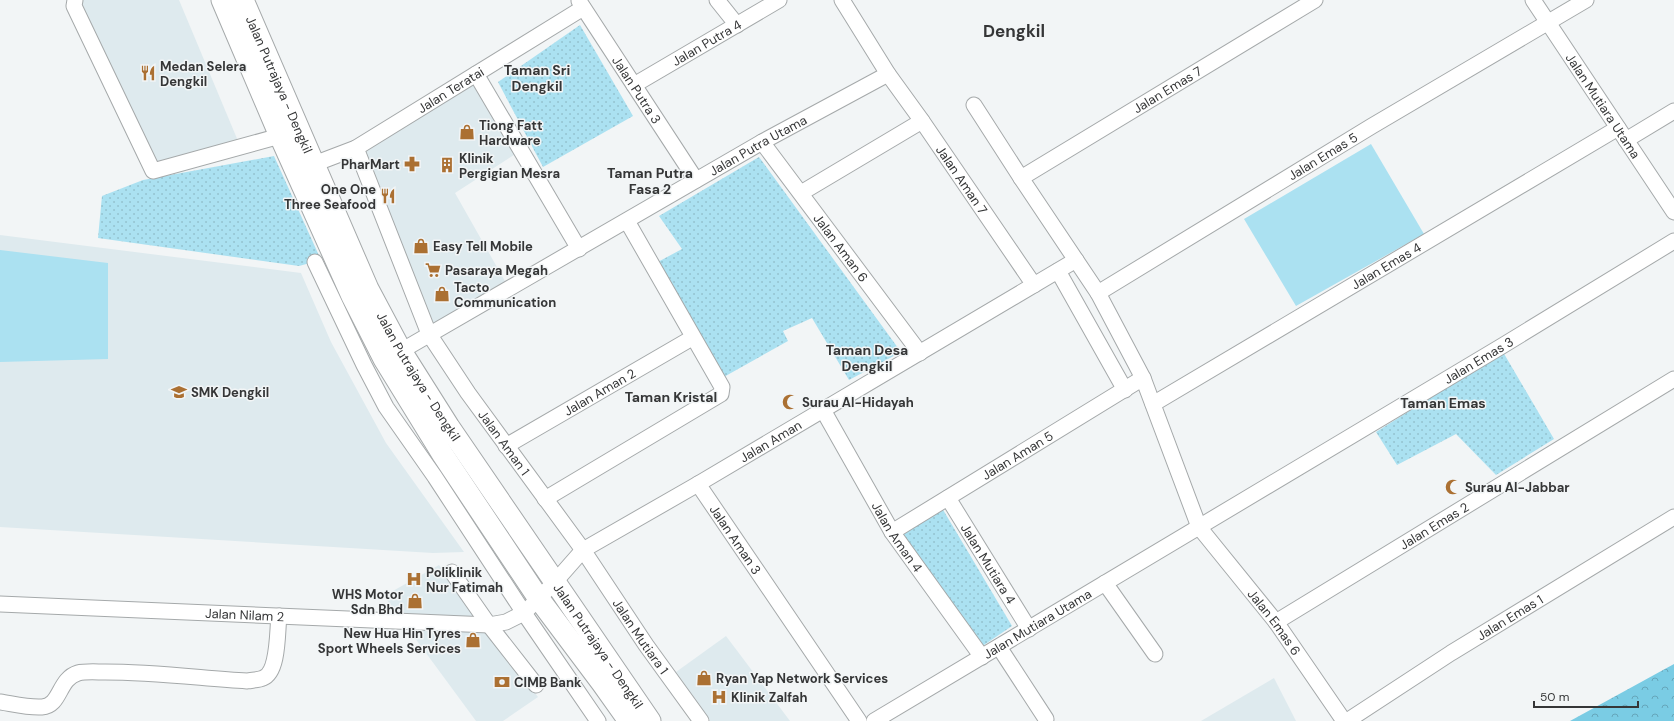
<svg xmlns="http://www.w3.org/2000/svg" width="1674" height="721" font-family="'DM Sans',sans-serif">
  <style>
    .built { fill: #deeaee }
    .grass { fill: #abe1f1 }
    .forest { fill: url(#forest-crowns) }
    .park { fill: url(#park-dots) }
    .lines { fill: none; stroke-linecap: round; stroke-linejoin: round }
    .street-casing { stroke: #a5a9aa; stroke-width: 17 }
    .secondary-casing { stroke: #a5a9aa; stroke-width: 23 }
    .street { stroke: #fff; stroke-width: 15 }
    .secondary { stroke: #fff; stroke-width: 21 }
    .labels { text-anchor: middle; stroke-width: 3; stroke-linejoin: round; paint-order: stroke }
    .street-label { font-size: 13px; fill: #353637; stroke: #f2f5f6 }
    .poi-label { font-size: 13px; font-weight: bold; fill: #353637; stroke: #f2f5f6; text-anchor: start }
    .neighbourhood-label { font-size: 14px; font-weight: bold; fill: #353637; stroke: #f2f5f6 }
    .district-label { font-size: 17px; font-weight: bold; fill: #353637; stroke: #f2f5f6 }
  </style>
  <defs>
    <pattern id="forest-crowns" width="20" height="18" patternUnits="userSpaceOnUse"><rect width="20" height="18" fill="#7acce4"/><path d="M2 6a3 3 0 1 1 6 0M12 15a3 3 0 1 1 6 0" fill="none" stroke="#65a6ba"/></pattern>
    <pattern id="park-dots" width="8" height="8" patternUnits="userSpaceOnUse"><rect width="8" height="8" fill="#abe1f1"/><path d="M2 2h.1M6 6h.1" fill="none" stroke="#94c2cf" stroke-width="1.8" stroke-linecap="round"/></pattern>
  </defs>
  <rect width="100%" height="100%" fill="#f2f5f6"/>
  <g class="built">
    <path d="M 77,0 L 179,0 L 238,141 L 156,165 Z"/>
    <path d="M 473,82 L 517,153 L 455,193 L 506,283 L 432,326 L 363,149 Z"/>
    <path d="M 0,235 L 301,273 L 331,342 L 386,443 L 464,552 L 433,553 L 0,527 Z"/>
    <path d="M 439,565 L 538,697 L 503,721 L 476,721 L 384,596 Z"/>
    <path d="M 726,636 L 790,721 L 710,721 L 676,672 Z"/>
    <path d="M 1274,678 L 1296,721 L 1201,721 Z"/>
  </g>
  <g class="grass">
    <path d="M 1371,144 L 1424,234 L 1296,306 L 1244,219 Z"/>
    <path d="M 0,250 L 108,263 L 108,359 L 0,362 Z"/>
  </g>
  <path class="forest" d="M 1674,664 L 1674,721 L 1570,721 Z"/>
  <g class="park">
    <path d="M 580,25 L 633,116 L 543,167 L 498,82 Z"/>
    <path d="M 274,156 L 321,260 L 299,266 L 98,238 L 102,196 L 143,180 Z"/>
    <path d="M 759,157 L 901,352 L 849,380 L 812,318 L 783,331 L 788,341 L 722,378 L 656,263 L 682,249 L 659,216 Z"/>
    <path d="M 1503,352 L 1554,439 L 1496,475 L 1456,434 L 1397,465 L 1376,432 Z"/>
    <path d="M 942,508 L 1012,626 L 981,647 L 902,533 Z"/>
  </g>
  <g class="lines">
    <defs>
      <g id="street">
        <path d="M 75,0 L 74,6 L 153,171 L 280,136"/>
        <path d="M 717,0 L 737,25"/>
        <path id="s1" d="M 842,0 L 888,74 L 922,121 L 1034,285"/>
        <path id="s2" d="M 1533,0 L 1674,212"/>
        <path id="s3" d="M 579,1 L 696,180"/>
        <path d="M 476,74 L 579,249"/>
        <path id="s4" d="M 634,85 L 779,0"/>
        <path id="s5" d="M 974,105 L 1021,178 L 1098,293 L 1143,378 L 1199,527 L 1276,622 L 1344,721"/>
        <path d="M 1626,140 L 1674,111"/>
        <path id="s6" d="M 762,142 L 920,353"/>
        <path id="s7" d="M 356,148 L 429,334 L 468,393 L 583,550 L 646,645 L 701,721"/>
        <path id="s8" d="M 314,164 L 356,148 L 583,8"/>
        <path id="s9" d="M 1021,178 L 1315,0"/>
        <path d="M 801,193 L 922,121"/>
        <path d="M 315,262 L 364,365 L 386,407 L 435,477 L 524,613 L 598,721"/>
        <path d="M 1058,271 L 1125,390"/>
        <path id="s10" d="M 1098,293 L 1372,126 L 1586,0"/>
        <path id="s11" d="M 401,351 L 762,142 L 888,74"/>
        <path id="s12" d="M 1153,404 L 1618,128"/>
        <path id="s13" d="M 823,410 L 892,532 L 982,657"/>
        <path id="s14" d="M 506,446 L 692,338"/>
        <path id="s15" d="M 698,484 L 859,721"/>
        <path id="s16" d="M 948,498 L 1029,629"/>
        <path d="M 545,499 L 721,394 L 722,387 L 627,221"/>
        <path id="s17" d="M 892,532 L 1143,378"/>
        <path d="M 452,572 L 489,625 L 536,685"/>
        <path d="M 1105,583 L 1155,654"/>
        <path id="s18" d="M 0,604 L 489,625 L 506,622 L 524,613 L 554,583 L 583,550 L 698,484 L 1076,260"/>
        <path id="s19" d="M 1276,622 L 1674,379"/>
        <path d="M 999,647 L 1046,719"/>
        <path d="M 0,702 C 13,704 29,708 42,707 C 61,706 58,679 78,673 C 85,671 97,672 105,672 C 152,672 200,678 247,681 C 252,680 259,680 263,678 C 279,672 277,631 279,616"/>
        <path id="s20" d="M 874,721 L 1502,346 L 1674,241"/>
        <path id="s21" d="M 1347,721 L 1451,653 L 1674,517"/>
      </g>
      <g id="secondary">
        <path d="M 222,0 L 280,136 L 352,296 L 384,359 L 443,455 L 539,599 L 602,683 L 629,721"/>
        <path id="s22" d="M 243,0 L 368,289 L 401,351 L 449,427 L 650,721"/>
      </g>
    </defs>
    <use href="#street" class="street-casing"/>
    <use href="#secondary" class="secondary-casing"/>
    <use href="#street" class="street"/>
    <use href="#secondary" class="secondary"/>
  </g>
  <defs>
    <symbol id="restaurant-bare" viewBox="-9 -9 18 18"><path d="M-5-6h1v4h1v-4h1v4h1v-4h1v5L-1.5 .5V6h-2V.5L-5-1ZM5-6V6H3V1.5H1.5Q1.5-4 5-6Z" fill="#ab7032" stroke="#f2f5f6" stroke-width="2.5" paint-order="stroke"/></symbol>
    <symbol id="shop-bare" viewBox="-9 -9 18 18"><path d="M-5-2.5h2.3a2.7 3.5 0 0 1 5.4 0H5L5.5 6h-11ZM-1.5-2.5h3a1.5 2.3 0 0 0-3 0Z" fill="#ab7032" stroke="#f2f5f6" stroke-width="2.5" paint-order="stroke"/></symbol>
    <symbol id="pharmacy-bare" viewBox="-9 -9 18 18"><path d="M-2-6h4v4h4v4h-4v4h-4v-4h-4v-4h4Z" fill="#ab7032" stroke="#f2f5f6" stroke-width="2.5" paint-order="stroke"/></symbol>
    <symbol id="building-bare" viewBox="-9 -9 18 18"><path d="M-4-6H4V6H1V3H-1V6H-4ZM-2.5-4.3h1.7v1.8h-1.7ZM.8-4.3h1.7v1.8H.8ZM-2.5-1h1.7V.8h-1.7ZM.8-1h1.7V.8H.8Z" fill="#ab7032" stroke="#f2f5f6" stroke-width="2.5" paint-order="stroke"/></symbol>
    <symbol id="supermarket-bare" viewBox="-9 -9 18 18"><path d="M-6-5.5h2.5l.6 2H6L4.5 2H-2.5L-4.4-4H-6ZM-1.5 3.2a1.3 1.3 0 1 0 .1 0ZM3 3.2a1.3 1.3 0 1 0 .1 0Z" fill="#ab7032" stroke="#f2f5f6" stroke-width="2.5" paint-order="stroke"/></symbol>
    <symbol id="school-bare" viewBox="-9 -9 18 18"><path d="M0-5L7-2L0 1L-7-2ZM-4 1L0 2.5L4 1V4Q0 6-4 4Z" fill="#ab7032" stroke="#f2f5f6" stroke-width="2.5" paint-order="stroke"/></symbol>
    <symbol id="mosque-bare" viewBox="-9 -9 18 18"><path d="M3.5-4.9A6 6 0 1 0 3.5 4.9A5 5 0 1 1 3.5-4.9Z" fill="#ab7032" stroke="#f2f5f6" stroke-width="2.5" paint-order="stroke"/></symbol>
    <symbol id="hospital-bare" viewBox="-9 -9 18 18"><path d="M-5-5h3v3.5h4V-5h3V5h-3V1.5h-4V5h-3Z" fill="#ab7032" stroke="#f2f5f6" stroke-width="2.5" paint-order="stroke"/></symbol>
    <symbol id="bank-bare" viewBox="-9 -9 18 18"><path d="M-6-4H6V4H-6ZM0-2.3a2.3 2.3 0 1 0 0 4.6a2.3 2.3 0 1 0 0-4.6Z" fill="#ab7032" stroke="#f2f5f6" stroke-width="2.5" paint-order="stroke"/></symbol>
  </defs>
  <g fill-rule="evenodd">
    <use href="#restaurant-bare" x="137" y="62" width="22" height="22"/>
    <use href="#shop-bare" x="456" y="121" width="22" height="22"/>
    <use href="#pharmacy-bare" x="401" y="153" width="22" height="22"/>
    <use href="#building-bare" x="436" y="154" width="22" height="22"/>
    <use href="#restaurant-bare" x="377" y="185" width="22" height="22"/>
    <use href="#shop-bare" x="410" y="235" width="22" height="22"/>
    <use href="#supermarket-bare" x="422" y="259" width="22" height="22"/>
    <use href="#shop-bare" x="431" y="283" width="22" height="22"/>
    <use href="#school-bare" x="168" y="381" width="22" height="22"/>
    <use href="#mosque-bare" x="779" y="391" width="22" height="22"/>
    <use href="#mosque-bare" x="1442" y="476" width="22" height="22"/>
    <use href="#hospital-bare" x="403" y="568" width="22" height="22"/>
    <use href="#shop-bare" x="404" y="590" width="22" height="22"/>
    <use href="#shop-bare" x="462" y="629" width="22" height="22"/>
    <use href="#shop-bare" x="693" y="667" width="22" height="22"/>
    <use href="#bank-bare" x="491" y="671" width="22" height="22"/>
    <use href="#hospital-bare" x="708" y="686" width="22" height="22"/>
  </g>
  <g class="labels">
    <g class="street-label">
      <text dy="5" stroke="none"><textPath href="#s4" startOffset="84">Jalan Putra 4</textPath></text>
      <text dy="5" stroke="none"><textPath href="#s22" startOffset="92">Jalan Putrajaya - Dengkil</textPath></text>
      <text dy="5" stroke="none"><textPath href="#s9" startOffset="171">Jalan Emas 7</textPath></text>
      <text dy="5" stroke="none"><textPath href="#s8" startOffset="156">Jalan Teratai</textPath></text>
      <text dy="5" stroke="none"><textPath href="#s3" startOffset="106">Jalan Putra 3</textPath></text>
      <text dy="5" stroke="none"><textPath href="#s2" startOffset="127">Jalan Mutiara Utama</textPath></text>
      <text dy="5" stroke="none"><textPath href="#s11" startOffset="412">Jalan Putra Utama</textPath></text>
      <text dy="5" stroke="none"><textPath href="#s10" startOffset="263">Jalan Emas 5</textPath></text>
      <text dy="5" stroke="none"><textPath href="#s1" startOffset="216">Jalan Aman 7</textPath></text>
      <text dy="5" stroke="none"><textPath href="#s6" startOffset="132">Jalan Aman 6</textPath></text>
      <text dy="5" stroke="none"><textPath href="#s12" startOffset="271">Jalan Emas 4</textPath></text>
      <text dy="5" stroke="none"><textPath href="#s20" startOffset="704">Jalan Emas 3</textPath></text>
      <text dy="5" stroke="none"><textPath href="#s22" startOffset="416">Jalan Putrajaya - Dengkil</textPath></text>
      <text dy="5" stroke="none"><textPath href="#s14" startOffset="108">Jalan Aman 2</textPath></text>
      <text dy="5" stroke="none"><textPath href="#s18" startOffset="830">Jalan Aman</textPath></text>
      <text dy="5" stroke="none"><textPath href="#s7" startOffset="332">Jalan Aman 1</textPath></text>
      <text dy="5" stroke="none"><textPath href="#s17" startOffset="147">Jalan Aman 5</textPath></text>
      <text dy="5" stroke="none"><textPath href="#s19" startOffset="185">Jalan Emas 2</textPath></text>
      <text dy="5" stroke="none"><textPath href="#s13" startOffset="147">Jalan Aman 4</textPath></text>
      <text dy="5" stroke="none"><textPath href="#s15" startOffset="67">Jalan Aman 3</textPath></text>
      <text dy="5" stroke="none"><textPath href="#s16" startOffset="77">Jalan Mutiara 4</textPath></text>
      <text dy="5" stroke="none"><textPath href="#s18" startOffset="245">Jalan Nilam 2</textPath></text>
      <text dy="5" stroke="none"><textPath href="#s21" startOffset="193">Jalan Emas 1</textPath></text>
      <text dy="5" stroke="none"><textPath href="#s5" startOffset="602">Jalan Emas 6</textPath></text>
      <text dy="5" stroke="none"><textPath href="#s20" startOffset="190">Jalan Mutiara Utama</textPath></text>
      <text dy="5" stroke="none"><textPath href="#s7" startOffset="569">Jalan Mutiara 1</textPath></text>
      <text dy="5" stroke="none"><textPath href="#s22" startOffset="740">Jalan Putrajaya - Dengkil</textPath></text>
    </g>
    <g class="poi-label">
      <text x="160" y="71">Medan Selera<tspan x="160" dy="15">Dengkil</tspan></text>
      <text x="479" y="130">Tiong Fatt<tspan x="479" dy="15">Hardware</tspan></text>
      <text x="459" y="163">Klinik<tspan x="459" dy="15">Pergigian Mesra</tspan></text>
      <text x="400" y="169" text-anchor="end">PharMart</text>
      <text x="376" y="194" text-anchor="end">One One<tspan x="376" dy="15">Three Seafood</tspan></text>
      <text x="433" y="251">Easy Tell Mobile</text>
      <text x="445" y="275">Pasaraya Megah</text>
      <text x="454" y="292">Tacto<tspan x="454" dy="15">Communication</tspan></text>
      <text x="191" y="397">SMK Dengkil</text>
      <text x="802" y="407">Surau Al-Hidayah</text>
      <text x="1465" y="492">Surau Al-Jabbar</text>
      <text x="426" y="577">Poliklinik<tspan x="426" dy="15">Nur Fatimah</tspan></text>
      <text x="403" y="599" text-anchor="end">WHS Motor<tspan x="403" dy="15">Sdn Bhd</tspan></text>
      <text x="461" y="638" text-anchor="end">New Hua Hin Tyres<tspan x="461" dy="15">Sport Wheels Services</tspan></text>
      <text x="716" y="683">Ryan Yap Network Services</text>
      <text x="514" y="687">CIMB Bank</text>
      <text x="731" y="702">Klinik Zalfah</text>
    </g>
    <g class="neighbourhood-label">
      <text x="537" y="75">Taman Sri<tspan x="537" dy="16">Dengkil</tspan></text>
      <text x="650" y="178">Taman Putra<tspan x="650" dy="16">Fasa 2</tspan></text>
      <text x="867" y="355">Taman Desa<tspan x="867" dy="16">Dengkil</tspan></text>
      <text x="671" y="402">Taman Kristal</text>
      <text x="1443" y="408">Taman Emas</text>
    </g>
    <g class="district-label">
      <text x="1014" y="37">Dengkil</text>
    </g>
  </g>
  <path d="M1534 701v6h104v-6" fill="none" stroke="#353637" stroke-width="2"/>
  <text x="1540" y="701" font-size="12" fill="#353637" stroke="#f2f5f6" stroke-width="3" paint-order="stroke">50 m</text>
</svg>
